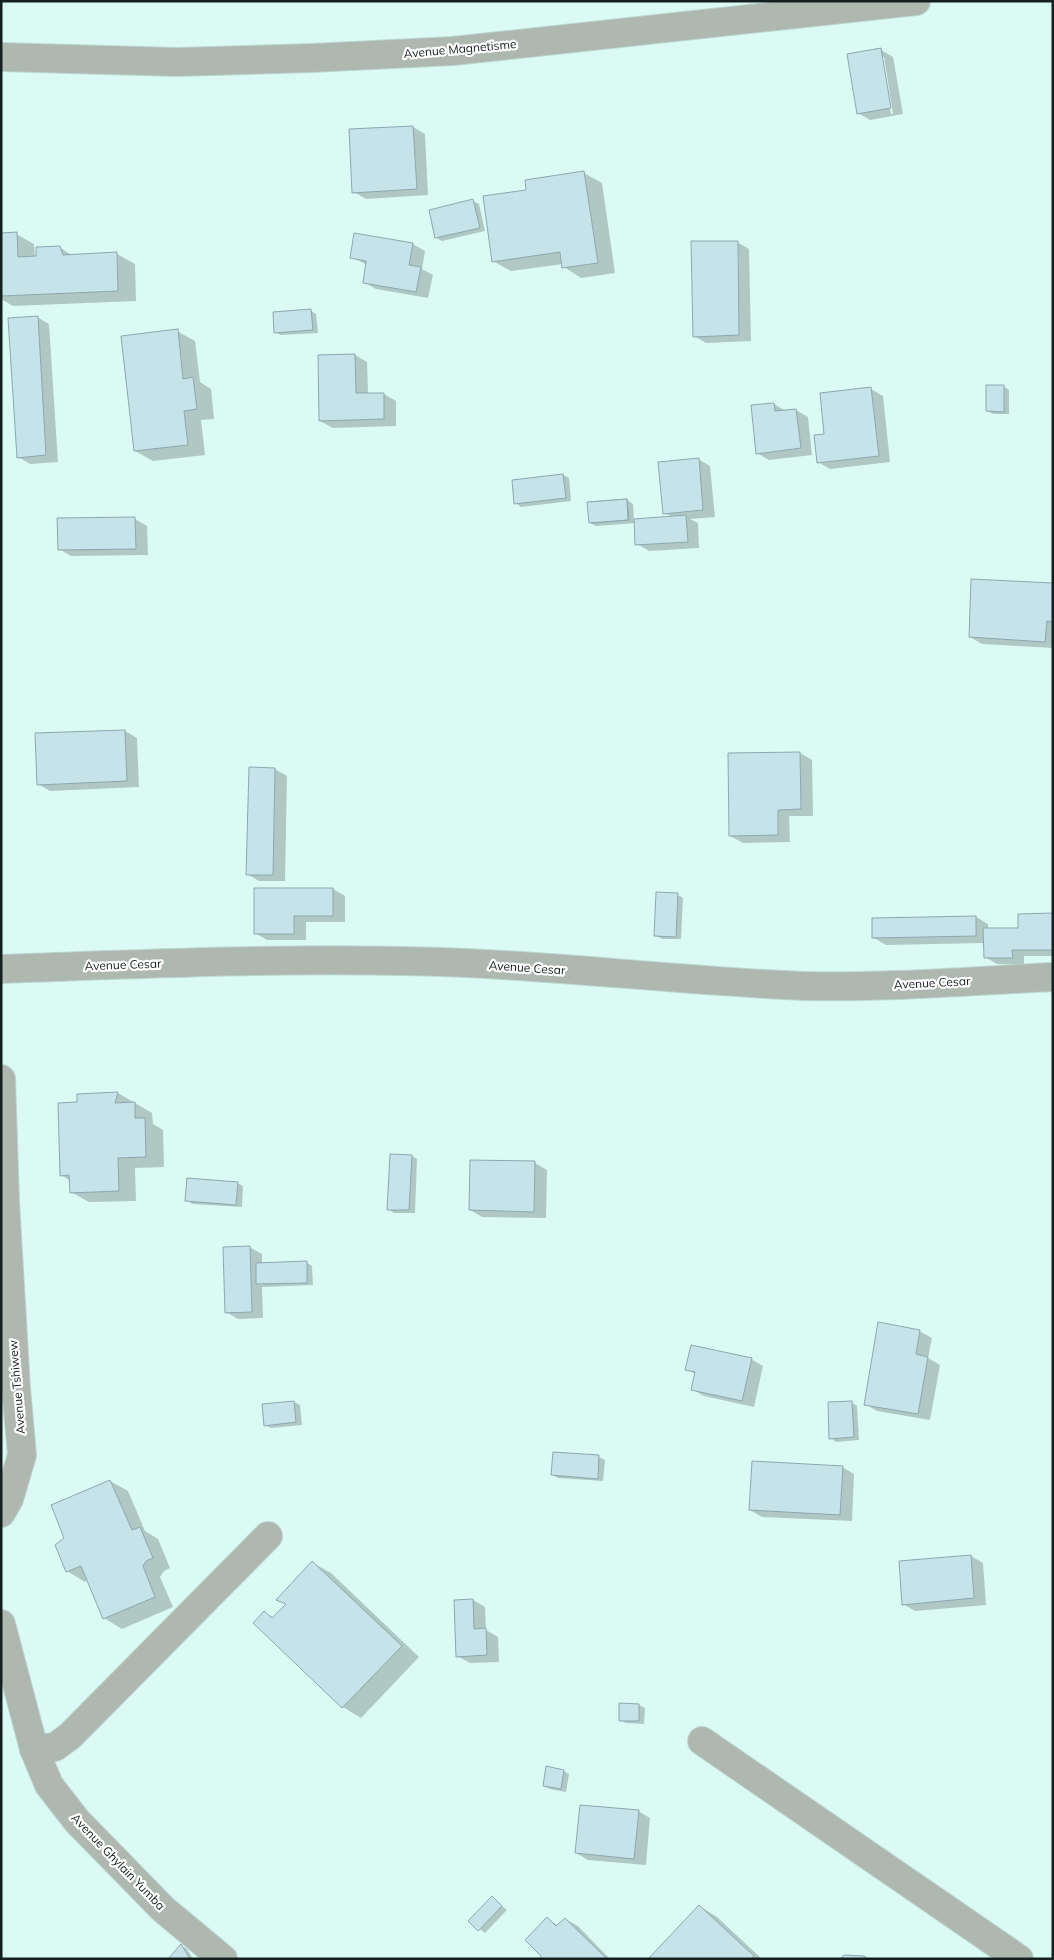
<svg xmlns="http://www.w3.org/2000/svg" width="1054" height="1960" font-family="Mulish,sans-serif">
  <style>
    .shadow { fill: #0003; fill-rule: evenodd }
    .building { fill: #c7e3ea; stroke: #8ca8ae }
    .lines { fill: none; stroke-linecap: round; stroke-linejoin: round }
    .minor-casing { stroke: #bcd7d2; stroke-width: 30 }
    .minor { stroke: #aeb7b0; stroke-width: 28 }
    .labels { text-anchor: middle; stroke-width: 4.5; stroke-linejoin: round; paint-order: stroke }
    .street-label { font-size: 12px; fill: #15201e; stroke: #fff }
  </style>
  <rect width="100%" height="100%" fill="#dcfaf4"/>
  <g class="shadow">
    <path d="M 881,50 L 893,57 L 903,114 L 870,120 L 858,113 ZM 881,57 L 884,57 L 893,114 L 891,114 Z"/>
    <path d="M 413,127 L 425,134 L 428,195 L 366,199 L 354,192 Z"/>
    <path d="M 584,173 L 602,183 L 615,273 L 581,278 L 564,267 L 563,264 L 511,271 L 493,261 L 528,191 Z"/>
    <path d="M 473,201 L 479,204 L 485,231 L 442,241 L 436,238 Z"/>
    <path d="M 1,234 L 16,234 L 34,244 L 35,260 L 59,247 L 73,256 L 117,254 L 135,264 L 136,301 L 13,306 L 1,299 Z"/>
    <path d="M 356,234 L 413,244 L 425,251 L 422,269 L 433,275 L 428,298 L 376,289 L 364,282 L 367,265 L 352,257 Z"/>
    <path d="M 737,242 L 749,249 L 751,341 L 706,343 L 694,336 Z"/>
    <path d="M 311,311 L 316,314 L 318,333 L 281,335 L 275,332 Z"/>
    <path d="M 37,317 L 49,324 L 58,462 L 30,464 L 18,457 Z"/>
    <path d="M 177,331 L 195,341 L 200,382 L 211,389 L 214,419 L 201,420 L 205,455 L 153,461 L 135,451 Z"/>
    <path d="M 355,355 L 367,362 L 368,394 L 384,394 L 396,401 L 396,426 L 333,428 L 320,421 Z"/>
    <path d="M 1003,386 L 1009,390 L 1009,414 L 993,414 L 987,411 Z"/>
    <path d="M 871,389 L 883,396 L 890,462 L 830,469 L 818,462 L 825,435 Z"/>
    <path d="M 774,404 L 786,411 L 796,410 L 808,417 L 812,455 L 769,460 L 757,453 Z"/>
    <path d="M 698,459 L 710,466 L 715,517 L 690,519 L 698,523 L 699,548 L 649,551 L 637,544 L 636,523 L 596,526 L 590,523 L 627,500 L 633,504 L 634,520 L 672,517 L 665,513 Z"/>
    <path d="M 563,475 L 569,478 L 571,501 L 521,507 L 516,503 Z"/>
    <path d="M 58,519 L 135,519 L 147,526 L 148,555 L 71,556 L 59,549 Z"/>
    <path d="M 1053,584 L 1053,648 L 982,644 L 970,637 Z"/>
    <path d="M 125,731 L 137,738 L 139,787 L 50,791 L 38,784 L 36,734 Z"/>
    <path d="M 800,753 L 812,760 L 813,816 L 789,816 L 790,842 L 743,843 L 730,836 Z"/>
    <path d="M 250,769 L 275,769 L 287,776 L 285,881 L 259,881 L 247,874 Z"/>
    <path d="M 333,889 L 345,896 L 345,922 L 306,922 L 306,940 L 267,940 L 255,933 Z"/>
    <path d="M 678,895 L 683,898 L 681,939 L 662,939 L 656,935 Z"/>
    <path d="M 1053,915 L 1053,956 L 1024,956 L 1024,964 L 997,964 L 985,957 L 985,943 L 886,945 L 874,938 L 976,917 L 988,924 L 988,930 L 1020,929 Z"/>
    <path d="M 118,1093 L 152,1113 L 153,1124 L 163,1130 L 164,1167 L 135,1168 L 136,1201 L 89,1202 L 71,1192 L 71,1181 L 61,1175 L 78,1103 L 78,1095 Z"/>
    <path d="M 412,1156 L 417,1159 L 415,1213 L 394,1213 L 388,1209 Z"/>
    <path d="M 535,1163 L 547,1170 L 546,1218 L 482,1217 L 470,1210 Z"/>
    <path d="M 237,1183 L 243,1186 L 242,1207 L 192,1204 L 187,1200 Z"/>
    <path d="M 249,1247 L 262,1254 L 262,1264 L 306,1262 L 312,1266 L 313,1285 L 262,1287 L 263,1318 L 238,1319 L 226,1312 Z"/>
    <path d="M 919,1331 L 932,1338 L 928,1358 L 940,1365 L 930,1420 L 877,1411 L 865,1404 Z"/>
    <path d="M 751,1359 L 763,1366 L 754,1407 L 704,1396 L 692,1389 L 695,1374 L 687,1369 Z"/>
    <path d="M 294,1402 L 300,1405 L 302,1425 L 271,1428 L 265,1425 Z"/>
    <path d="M 851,1402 L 857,1406 L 859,1440 L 836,1442 L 831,1438 Z"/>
    <path d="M 599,1457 L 605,1460 L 603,1481 L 558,1478 L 553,1475 Z"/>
    <path d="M 842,1467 L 854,1474 L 852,1521 L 762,1517 L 750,1510 Z"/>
    <path d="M 110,1481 L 128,1491 L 145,1531 L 158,1539 L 170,1568 L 164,1571 L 160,1577 L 173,1607 L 122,1629 L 104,1618 L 88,1580 L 85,1582 L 67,1571 L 66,1538 Z"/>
    <path d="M 971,1556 L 983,1563 L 986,1605 L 915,1611 L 903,1604 Z"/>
    <path d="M 313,1563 L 331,1573 L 419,1657 L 361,1718 L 343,1707 L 254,1623 L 264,1612 L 274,1618 L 287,1604 Z"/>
    <path d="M 473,1600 L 485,1607 L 486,1630 L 498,1637 L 499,1662 L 470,1663 L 457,1656 Z"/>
    <path d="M 639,1705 L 645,1708 L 644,1724 L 626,1723 L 620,1720 Z"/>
    <path d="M 564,1771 L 569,1774 L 566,1792 L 550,1789 L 544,1786 Z"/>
    <path d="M 638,1811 L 650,1818 L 646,1865 L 588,1860 L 576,1853 Z"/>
    <path d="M 492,1898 L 507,1910 L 485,1933 L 469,1921 Z"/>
    <path d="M 699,1906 L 717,1917 L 762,1959 L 649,1959 Z"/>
    <path d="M 548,1919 L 559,1926 L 565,1919 L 578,1926 L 610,1959 L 541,1959 Z"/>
    <path d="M 182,1946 L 187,1949 L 193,1959 L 170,1959 Z"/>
  </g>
  <g class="building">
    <path d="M 881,48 L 891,108 L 857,114 L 847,54 Z"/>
    <path d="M 413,126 L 417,189 L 352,193 L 349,129 Z"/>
    <path d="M 584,171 L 598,263 L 562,268 L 560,252 L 492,262 L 483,196 L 526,190 L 525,180 Z"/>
    <path d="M 473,199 L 480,228 L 435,238 L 429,210 Z"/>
    <path d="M 17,232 L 18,257 L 36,256 L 36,247 L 60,246 L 63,255 L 117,252 L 118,291 L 1,296 L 1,233 Z"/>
    <path d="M 354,233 L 413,243 L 409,265 L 421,267 L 416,292 L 363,283 L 366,261 L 350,258 Z"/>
    <path d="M 691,241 L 738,241 L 739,335 L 693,337 Z"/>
    <path d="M 311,309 L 313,330 L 274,333 L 273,312 Z"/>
    <path d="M 38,316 L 46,455 L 17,458 L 8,318 Z"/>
    <path d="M 178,329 L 183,379 L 193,377 L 197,409 L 184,411 L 188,445 L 134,451 L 121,336 Z"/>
    <path d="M 355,354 L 356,393 L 384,393 L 384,419 L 319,421 L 318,355 Z"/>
    <path d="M 986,385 L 1004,385 L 1004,412 L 986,411 Z"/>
    <path d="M 871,387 L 879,456 L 817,463 L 814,435 L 824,434 L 820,393 Z"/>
    <path d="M 774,403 L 775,411 L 796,409 L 801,448 L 756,454 L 751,405 Z"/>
    <path d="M 699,458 L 703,510 L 663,514 L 658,462 Z"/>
    <path d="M 563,474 L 566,498 L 514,504 L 512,480 Z"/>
    <path d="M 627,499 L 629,520 L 592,523 L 590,502 Z"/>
    <path d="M 627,499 L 628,520 L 589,523 L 587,502 Z"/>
    <path d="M 686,515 L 688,542 L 635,545 L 634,519 Z"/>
    <path d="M 135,517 L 136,549 L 58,550 L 57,518 Z"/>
    <path d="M 971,579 L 1053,583 L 1053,622 L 1047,621 L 1045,642 L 969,637 Z"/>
    <path d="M 125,730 L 127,781 L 37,785 L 35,733 Z"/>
    <path d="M 800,752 L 801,809 L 778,810 L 778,835 L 729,836 L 728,753 Z"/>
    <path d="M 249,767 L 275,768 L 273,875 L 246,875 Z"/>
    <path d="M 254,888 L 333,888 L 333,916 L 294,916 L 294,934 L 254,934 Z"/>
    <path d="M 656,892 L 678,893 L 676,937 L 654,936 Z"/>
    <path d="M 1053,913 L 1053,950 L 1012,950 L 1013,958 L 984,958 L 983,928 L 1018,928 L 1018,914 Z"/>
    <path d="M 976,916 L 976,936 L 872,938 L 872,918 Z"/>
    <path d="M 118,1092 L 115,1103 L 135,1102 L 135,1118 L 145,1118 L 146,1157 L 118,1158 L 119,1191 L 70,1193 L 69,1175 L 60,1176 L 58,1103 L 77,1102 L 77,1094 Z"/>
    <path d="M 390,1154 L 412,1155 L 409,1210 L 387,1210 Z"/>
    <path d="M 470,1160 L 535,1161 L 534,1212 L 469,1210 Z"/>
    <path d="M 187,1178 L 238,1182 L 236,1205 L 185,1201 Z"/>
    <path d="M 250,1246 L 252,1312 L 225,1313 L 223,1247 Z"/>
    <path d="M 307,1261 L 307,1283 L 256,1284 L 256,1263 Z"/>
    <path d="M 878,1322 L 920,1330 L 916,1354 L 928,1357 L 918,1414 L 864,1405 Z"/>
    <path d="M 691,1345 L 752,1358 L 742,1401 L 691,1390 L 695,1372 L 685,1370 Z"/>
    <path d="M 294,1401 L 296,1422 L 264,1426 L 262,1404 Z"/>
    <path d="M 852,1401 L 854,1437 L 829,1439 L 828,1402 Z"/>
    <path d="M 553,1452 L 599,1455 L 598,1479 L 551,1475 Z"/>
    <path d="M 752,1461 L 843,1466 L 840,1515 L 749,1510 Z"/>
    <path d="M 110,1480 L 132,1530 L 140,1527 L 153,1558 L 146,1561 L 143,1566 L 155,1597 L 103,1619 L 81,1566 L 66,1572 L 55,1545 L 64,1538 L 51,1505 Z"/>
    <path d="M 971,1555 L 974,1598 L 902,1605 L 899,1561 Z"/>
    <path d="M 312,1561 L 402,1646 L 342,1708 L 253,1623 L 264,1611 L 272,1618 L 286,1604 L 276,1600 Z"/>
    <path d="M 473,1599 L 474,1629 L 486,1628 L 487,1655 L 456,1657 L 454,1600 Z"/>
    <path d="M 619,1703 L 639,1704 L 639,1721 L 619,1721 Z"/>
    <path d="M 546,1766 L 564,1770 L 561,1789 L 543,1786 Z"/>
    <path d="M 580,1805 L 639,1810 L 634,1859 L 575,1853 Z"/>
    <path d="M 492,1896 L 502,1906 L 478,1931 L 468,1921 Z"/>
    <path d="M 699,1905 L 754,1956 L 751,1959 L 648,1959 Z"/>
    <path d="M 547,1917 L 556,1926 L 565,1918 L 607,1959 L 540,1959 L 541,1956 L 525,1940 Z"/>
    <path d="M 181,1944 L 190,1959 L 168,1959 Z"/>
    <path d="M 844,1955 L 864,1956 L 868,1959 L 840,1959 Z"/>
  </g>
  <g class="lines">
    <defs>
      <g id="minor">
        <path d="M 1,57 L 177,62 L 312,58 L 453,51 L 916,1"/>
        <path d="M 1,969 C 148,964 294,957 440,962 C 562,966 683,981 804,986 C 887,988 970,981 1053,977"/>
        <path d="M 1,1079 L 5,1201 L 16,1388 L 22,1455 L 9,1499 L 1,1513"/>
        <path d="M 1,1624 L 34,1749 L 49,1785 L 77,1821 L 163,1909 L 223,1959"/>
        <path d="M 702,1741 L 1019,1959"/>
        <path d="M 34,1749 L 55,1747 L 70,1736 L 268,1536"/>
      </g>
    </defs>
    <use href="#minor" class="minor-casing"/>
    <use href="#minor" class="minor"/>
  </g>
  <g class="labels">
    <g class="street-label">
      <text transform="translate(460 49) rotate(-5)" y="4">Avenue Magnetisme</text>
      <text transform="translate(123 965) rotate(-2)" y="4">Avenue Cesar</text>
      <text transform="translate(527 968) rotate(4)" y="4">Avenue Cesar</text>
      <text transform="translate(932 983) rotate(-3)" y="4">Avenue Cesar</text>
      <text transform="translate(17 1387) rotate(-95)" y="4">Avenue Tshiwew</text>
      <text transform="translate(118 1862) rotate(46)" y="4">Avenue Ghylain Yumba</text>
    </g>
  </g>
  <rect width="1054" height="1960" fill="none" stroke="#15201e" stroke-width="5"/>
</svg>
